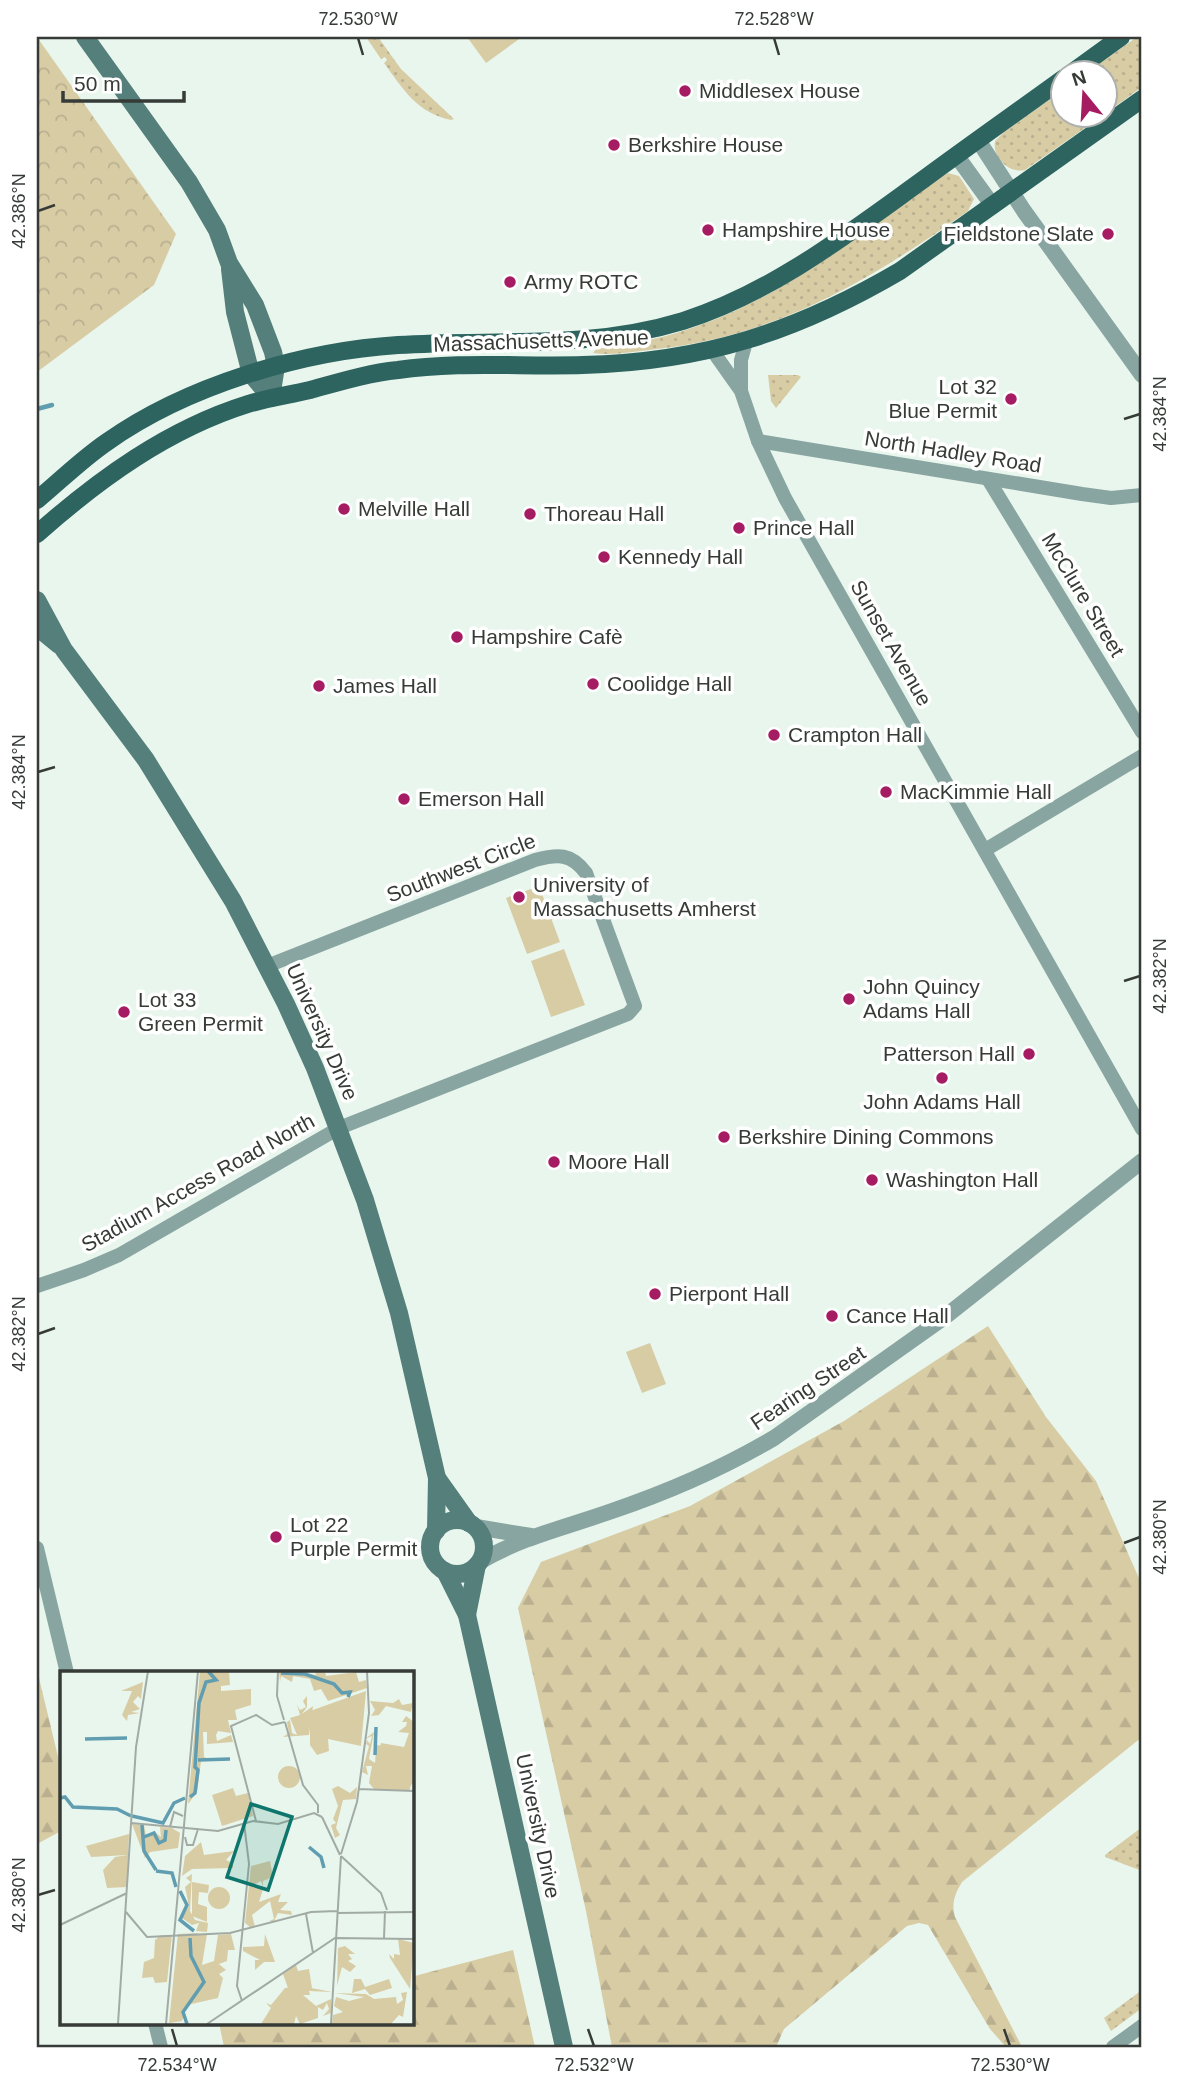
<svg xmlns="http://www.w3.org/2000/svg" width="1179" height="2084" font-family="Arial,sans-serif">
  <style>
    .grass { fill: url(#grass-dots) }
    .forest { fill: url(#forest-firs) }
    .park { fill: url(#park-crowns) }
    .pitch { fill: #d8cca5 }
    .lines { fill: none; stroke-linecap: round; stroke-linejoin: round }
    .stream { stroke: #619db1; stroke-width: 4.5 }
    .minor { stroke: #89a5a2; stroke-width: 14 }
    .tertiary { stroke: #89a5a2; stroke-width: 16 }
    .secondary { stroke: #557f7b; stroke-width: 18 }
    .primary { stroke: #2d6460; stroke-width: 18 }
    .ticks { fill: none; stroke: #363b37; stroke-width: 2.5 }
    .poi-dot { fill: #a61c63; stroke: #fff; stroke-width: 2.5 }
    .labels { text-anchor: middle; stroke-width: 7; stroke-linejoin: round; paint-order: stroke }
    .poi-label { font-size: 21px; fill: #363b37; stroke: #fff; text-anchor: start }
    .street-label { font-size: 21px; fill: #363b37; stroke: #fff }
    .inset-river { fill: none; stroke: #619db1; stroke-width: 3.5 }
    .inset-road { fill: none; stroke: #a1aba4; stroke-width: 2 }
    .view { fill: #0f766e; fill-opacity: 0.15; stroke: #0f766e; stroke-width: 3.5 }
    .inset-edge { fill: none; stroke: #363b37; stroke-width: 3.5 }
    .neatline { fill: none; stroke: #363b37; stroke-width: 2.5 }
    .ticks-label { font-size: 18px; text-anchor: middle; fill: #363b37 }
  </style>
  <defs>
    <pattern id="grass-dots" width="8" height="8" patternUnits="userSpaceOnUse" patternTransform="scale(1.75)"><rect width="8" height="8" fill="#d8cca5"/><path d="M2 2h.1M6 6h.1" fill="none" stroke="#bab08f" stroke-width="1.8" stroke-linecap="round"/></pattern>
    <pattern id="forest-firs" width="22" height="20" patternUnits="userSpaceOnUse" patternTransform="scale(1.75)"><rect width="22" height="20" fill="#d8cca5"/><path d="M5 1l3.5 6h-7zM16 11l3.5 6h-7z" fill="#bab08f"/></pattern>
    <pattern id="park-crowns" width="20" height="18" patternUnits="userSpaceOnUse" patternTransform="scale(1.75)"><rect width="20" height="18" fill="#d8cca5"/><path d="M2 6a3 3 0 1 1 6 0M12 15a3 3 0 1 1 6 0" fill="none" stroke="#bab08f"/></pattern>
  </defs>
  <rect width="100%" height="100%" fill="#e9f6ed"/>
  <g class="grass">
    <path d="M 366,37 L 378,37 L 401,69 L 454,119 L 451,120 C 417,113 403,89 384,63 L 387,60 L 385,57 L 381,59 Z"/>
    <path d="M 1137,37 L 1142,37 L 1142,87 L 1106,113 L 1106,74 L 1086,73 Z"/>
    <path d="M 1063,90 L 1064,116 L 1102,116 L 1025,170 C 1009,174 992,157 995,141 L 1004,132 Z"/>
    <path d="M 948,173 L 959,176 L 974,199 L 968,211 C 870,280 780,335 657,349 C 637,351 613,356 593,353 L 596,349 C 699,338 773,297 856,238 C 876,224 896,209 917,194 C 927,187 937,179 948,173 Z"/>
    <path d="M 768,375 L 798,375 L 801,377 L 776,408 L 771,401 Z"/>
    <path d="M 1142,1827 L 1142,1871 L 1105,1857 L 1105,1855 Z"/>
    <path d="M 1142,1990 L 1142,2008 L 1111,2031 L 1104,2018 Z"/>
  </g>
  <g class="forest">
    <path d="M 988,1326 L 1046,1417 L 1096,1481 L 1142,1585 L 1142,1737 L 962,1882 C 955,1894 951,1903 955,1917 L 1022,2047 L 1006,2047 L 990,2029 L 928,1925 L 919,1923 L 907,1926 L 784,2029 L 776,2047 L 612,2047 L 586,1911 L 518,1608 L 541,1562 L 690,1506 L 844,1421 Z"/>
    <path d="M 37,1678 L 39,1678 L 61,1769 L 61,1831 L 37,1844 Z"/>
    <path d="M 513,1950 L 535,2047 L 224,2047 L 219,2023 L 411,2023 L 411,1977 Z"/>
  </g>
  <path class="park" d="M 37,37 L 176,234 L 154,285 L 37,372 Z"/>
  <g class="pitch">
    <path d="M 467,37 L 522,37 L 486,63 Z"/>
    <path d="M 539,886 L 560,942 L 527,954 L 506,898 Z"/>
    <path d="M 564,949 L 585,1005 L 551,1017 L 531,961 Z"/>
    <path d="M 650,1343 L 666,1384 L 642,1393 L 626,1352 Z"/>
  </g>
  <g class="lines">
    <path class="stream" d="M 37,409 L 52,405"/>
    <g class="minor">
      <path d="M 712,350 L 741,391 L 758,441 L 785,498 L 1142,1129"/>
      <path d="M 741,390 L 741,360 L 746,342"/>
      <path d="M 758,441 L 1082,494 L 1111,498 L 1142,495"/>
      <path d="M 988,479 L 1142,732"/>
      <path d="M 985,850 L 1142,756"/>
      <path d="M 37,1286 L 84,1270 L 119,1255 L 339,1128 L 628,1014 L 635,1006 L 586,873 C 571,853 558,854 535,860 L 267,966"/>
      <path d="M 37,1548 L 67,1673"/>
      <path d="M 155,2023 L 161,2047"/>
      <path d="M 1113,2047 L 1142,2026"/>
    </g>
    <g class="tertiary">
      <path d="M 978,140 L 1024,211 L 1142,375"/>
      <path d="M 956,155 L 993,206"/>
      <path d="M 476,1527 L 531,1536"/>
      <path d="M 481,1561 C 522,1537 567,1527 612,1511 C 668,1492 723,1468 774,1438 L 946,1316 L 1142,1161"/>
    </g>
    <g class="secondary">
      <path d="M 85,37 L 189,182 L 217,230 L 229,263 L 255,305 L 273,352 L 276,366 L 271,398"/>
      <path d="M 230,269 L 235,312 L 251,374 L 271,398"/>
      <path d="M 37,600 L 64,650 L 146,760 L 233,901 L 286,1004 L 315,1068 L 365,1200 L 399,1313 L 437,1478 L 436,1531"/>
      <path d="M 37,627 L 59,645"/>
      <path d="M 437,1478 L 469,1523"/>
      <circle cx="457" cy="1547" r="27"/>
      <path d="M 445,1571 L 467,1615 L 564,2047"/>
      <path d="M 467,1615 L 477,1565"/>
    </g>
    <g class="primary">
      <path d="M 1070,74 L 1121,37"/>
      <path d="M 37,500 C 60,481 82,459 107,442 C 186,386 302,351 398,345 C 495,339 588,350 683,321 C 772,293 849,233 924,179 C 970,145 1017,112 1064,78"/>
      <path d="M 37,534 C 99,479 168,429 248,404 C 268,398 289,395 310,390 C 339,382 368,373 398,370 C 458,361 522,367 583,365 C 703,362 796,332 900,271 L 1142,99"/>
    </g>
  </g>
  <path class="ticks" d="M 358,38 L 363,55M 774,38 L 779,55M 38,211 L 55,205M 1124,419 L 1140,414M 38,772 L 55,767M 1124,981 L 1140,976M 38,1334 L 55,1328M 1124,1543 L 1140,1537M 38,1895 L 55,1890M 172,2029 L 177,2046M 588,2029 L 594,2046M 1004,2029 L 1010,2046"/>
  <g class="poi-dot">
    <circle cx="685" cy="91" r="7"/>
    <circle cx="614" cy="145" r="7"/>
    <circle cx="708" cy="230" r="7"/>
    <circle cx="1108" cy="234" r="7"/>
    <circle cx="510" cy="282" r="7"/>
    <circle cx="1011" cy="399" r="7"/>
    <circle cx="344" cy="509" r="7"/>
    <circle cx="530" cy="514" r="7"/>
    <circle cx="739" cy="528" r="7"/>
    <circle cx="604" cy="557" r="7"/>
    <circle cx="457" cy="637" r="7"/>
    <circle cx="593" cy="684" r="7"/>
    <circle cx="319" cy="686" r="7"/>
    <circle cx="774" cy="735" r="7"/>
    <circle cx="886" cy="792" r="7"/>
    <circle cx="404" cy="799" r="7"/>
    <circle cx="519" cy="897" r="7"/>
    <circle cx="849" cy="999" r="7"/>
    <circle cx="124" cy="1012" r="7"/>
    <circle cx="1029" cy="1054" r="7"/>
    <circle cx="942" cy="1078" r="7"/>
    <circle cx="724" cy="1137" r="7"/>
    <circle cx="554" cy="1162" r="7"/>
    <circle cx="872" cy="1180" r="7"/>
    <circle cx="655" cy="1294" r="7"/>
    <circle cx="832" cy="1316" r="7"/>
    <circle cx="276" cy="1537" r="7"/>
  </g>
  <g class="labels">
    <g class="poi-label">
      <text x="699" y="98">Middlesex House</text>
      <text x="628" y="152">Berkshire House</text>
      <text x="722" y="237">Hampshire House</text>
      <text x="1094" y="241" text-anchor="end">Fieldstone Slate</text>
      <text x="524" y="289">Army ROTC</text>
      <text x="997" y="394" text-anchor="end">Lot 32<tspan x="997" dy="24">Blue Permit</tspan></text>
      <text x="358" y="516">Melville Hall</text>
      <text x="544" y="521">Thoreau Hall</text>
      <text x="753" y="535">Prince Hall</text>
      <text x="618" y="564">Kennedy Hall</text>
      <text x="471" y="644">Hampshire Cafè</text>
      <text x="607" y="691">Coolidge Hall</text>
      <text x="333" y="693">James Hall</text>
      <text x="788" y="742">Crampton Hall</text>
      <text x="900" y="799">MacKimmie Hall</text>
      <text x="418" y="806">Emerson Hall</text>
      <text x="533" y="892">University of<tspan x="533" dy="24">Massachusetts Amherst</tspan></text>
      <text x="863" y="994">John Quincy<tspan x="863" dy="24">Adams Hall</tspan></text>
      <text x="138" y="1007">Lot 33<tspan x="138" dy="24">Green Permit</tspan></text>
      <text x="1015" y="1061" text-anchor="end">Patterson Hall</text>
      <text x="942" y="1109" text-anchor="middle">John Adams Hall</text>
      <text x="738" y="1144">Berkshire Dining Commons</text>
      <text x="568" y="1169">Moore Hall</text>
      <text x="886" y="1187">Washington Hall</text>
      <text x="669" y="1301">Pierpont Hall</text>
      <text x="846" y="1323">Cance Hall</text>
      <text x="290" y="1532">Lot 22<tspan x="290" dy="24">Purple Permit</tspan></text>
    </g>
    <g class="street-label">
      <text transform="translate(541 341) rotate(-2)" y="7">Massachusetts Avenue</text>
      <text transform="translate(953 452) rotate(9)" y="7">North Hadley Road</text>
      <text transform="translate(1083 595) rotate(59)" y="7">McClure Street</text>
      <text transform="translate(891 643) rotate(60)" y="7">Sunset Avenue</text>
      <text transform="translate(461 868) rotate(-21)" y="7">Southwest Circle</text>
      <text transform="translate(322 1032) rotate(66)" y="7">University Drive</text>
      <text transform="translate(198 1183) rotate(-29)" y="7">Stadium Access Road North</text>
      <text transform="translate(808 1388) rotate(-34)" y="7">Fearing Street</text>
      <text transform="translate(538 1826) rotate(78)" y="7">University Drive</text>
    </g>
  </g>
  <g transform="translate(60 1671)">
    <rect width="354" height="354" fill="#e9f6ed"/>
    <path d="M 247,25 L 247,36 L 242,43 L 253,35 L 249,64 L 223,66 L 229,62 L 227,51 L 230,49 L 232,62 L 237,64 L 230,47 L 240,44 L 237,34 L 240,39 L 246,36 L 243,30 ZM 68,184 L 67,216 L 47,217 L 43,199 L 55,186 ZM 132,203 L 130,240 L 135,249 L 148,252 L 147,261 L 136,260 L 139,252 L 132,254 L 122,247 L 129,235 L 125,216 L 131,211 L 126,207 ZM 285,275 L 295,283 L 288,283 L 292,288 L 288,290 L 296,295 L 290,301 L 282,296 L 277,315 L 278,277 Z" fill="#d8cca5"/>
    <path d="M 140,0 L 169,0 L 170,14 L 161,15 L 161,20 L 191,18 L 191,34 L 175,39 L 177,49 L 168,49 L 171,62 L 158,60 L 156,64 L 157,70 L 171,64 L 173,71 L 147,73 L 147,61 L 143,61 L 144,86 L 152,89 L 141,90 L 137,121 L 128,133 ZM 219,0 L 256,4 L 255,0 L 265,0 L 266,5 L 296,1 L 299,11 L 306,9 L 307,17 L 268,30 L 261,18 L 254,20 L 250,8 L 233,5 L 232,11 L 221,5 L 220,11 ZM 83,11 L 81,28 L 78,25 L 73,31 L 80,38 L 71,41 L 80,42 L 68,44 L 67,50 L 62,44 L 72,20 L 61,20 ZM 339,28 L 342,34 L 353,32 L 351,41 L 326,35 L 319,44 L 311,45 L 315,39 L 310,30 L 333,32 ZM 346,45 L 354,51 L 354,110 L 350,116 L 314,118 L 309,112 L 312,95 L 306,95 L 308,104 L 302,101 L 309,75 L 306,73 L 307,69 L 310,73 L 312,65 L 305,68 L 314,61 L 309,88 L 315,92 L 321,72 L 344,76 L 349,62 L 338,61 L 346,55 L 347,51 L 342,51 ZM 278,115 L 290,122 L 297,116 L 296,128 L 283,129 L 276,157 L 280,164 L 275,167 L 271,154 L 276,152 L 273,148 L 278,135 L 272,118 ZM 72,153 L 84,154 L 86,165 L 95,161 L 101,166 L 100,156 L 112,157 L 120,162 L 118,177 L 90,181 L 85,187 ZM 141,171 L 144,184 L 174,180 L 166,189 L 173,192 L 173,197 L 132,198 L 122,205 L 125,185 ZM 210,190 L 213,206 L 203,210 L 203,216 L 201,210 L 194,214 L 203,218 L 199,231 L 221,223 L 218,231 L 228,231 L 220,239 L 231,240 L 232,244 L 218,242 L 214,250 L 209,250 L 214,248 L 210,230 L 192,244 L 195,256 L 191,257 L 185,252 L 191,195 ZM 118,263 L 147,263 L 142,294 L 154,290 L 158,264 L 171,263 L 175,279 L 168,279 L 167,290 L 159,293 L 166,299 L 159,303 L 163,307 L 158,327 L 127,334 L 122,350 L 109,352 ZM 205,263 L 215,291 L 204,291 L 195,299 L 195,289 L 200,289 L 183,280 L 183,276 L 204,275 ZM 101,264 L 112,264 L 107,311 L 95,312 L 93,306 L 82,307 L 84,291 L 94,287 L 95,269 ZM 338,268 L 354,272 L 350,318 L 330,287 L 329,283 L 334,288 L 334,283 L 340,284 ZM 241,315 L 272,321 L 249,320 L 250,324 L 243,324 L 256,335 L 271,328 L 271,342 L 263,345 L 269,338 L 267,332 L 263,339 L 258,336 L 258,347 L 240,353 L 236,345 L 234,353 L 201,353 L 211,337 L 206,332 L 211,334 L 225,317 ZM 347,321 L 343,346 L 339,344 L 331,353 L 272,353 L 273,344 L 283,341 L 274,335 L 276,326 L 289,330 L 304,326 L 275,322 L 306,323 L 314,328 L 336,326 L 337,333 L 343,329 L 341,322 Z" fill="#d8cca5"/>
    <path d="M 316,74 L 353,78 L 350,119 L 314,119 Z" fill="#d8cca5"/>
    <path d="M 306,20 L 301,75 L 268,68 L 269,80 L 257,84 L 250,74 L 250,40 ZM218 106a11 11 0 1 1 22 0a11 11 0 1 1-22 0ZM 173,117 L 176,125 L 188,122 L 193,145 L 162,155 L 152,124 ZM 69,163 L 68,184 L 31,186 L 26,175 ZM 138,262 L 132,284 L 142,286 L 141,306 L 136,307 L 135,317 L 115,320 L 118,263 ZM 236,294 L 238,300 L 249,298 L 252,317 L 228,317 L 223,303 ZM 294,308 L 301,308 L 305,316 L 329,308 L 332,317 L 310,324 L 305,318 L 292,322 Z" fill="#d8cca5"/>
    <path d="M 132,211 L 149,214 L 148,222 L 139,221 L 138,233 L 147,236 L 147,251 L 132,245 ZM148 227a11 11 0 1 1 22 0a11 11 0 1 1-22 0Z" fill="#d8cca5"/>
    <path class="inset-river" d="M 221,2 L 245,3 L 274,13 L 282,22 L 290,21 L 288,26M 25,68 L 67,67M 315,84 L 316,56M 138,89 L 170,88M 130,126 L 135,122 L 138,99 L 135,96 L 139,32 L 146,11 L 156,9 L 148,0M 0,127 L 5,126 L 13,136 L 57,138 L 71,145M 72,145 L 103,152 L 114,132 L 125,127M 82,154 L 84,180 L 96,199M 84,166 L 94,162 L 99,172 L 105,169 L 106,159M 249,176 L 261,186 L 264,197M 96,200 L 112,202 L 116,216M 120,220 L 127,234 L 120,249 L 134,260M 127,353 L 123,341 L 144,311 L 131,285 L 130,267"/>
    <path class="inset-road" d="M 218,0 L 217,25 L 224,49M 225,51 L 243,114 L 258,134 L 258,142M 298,118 L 354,120M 262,146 L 280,184M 196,150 L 171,55 L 196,44 L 212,54 L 225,51M 71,152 L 158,160 L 193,150 L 218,153 L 254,142 L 262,146M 184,152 L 189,193M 110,156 L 114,141 L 123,145M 125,166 L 127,174 L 133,174 L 138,158M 281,183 L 297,131 L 309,42 L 307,0M 281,185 L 321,222 L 327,239M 66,241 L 87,266 L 170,262 L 251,241 L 277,240M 277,242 L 354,241M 246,243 L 253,282M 0,254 L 67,222M 324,267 L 325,240M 182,330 L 177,315 L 189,193M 58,353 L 76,76 L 88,0M 106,353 L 138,0M 147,353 L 275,267 L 354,268M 271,353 L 281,185"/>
    <path class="view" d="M 191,133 L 232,146 L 208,219 L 167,206 Z"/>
    <rect width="354" height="354" class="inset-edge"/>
  </g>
  <rect width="1179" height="2084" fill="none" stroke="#ffffff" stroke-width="77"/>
  <g transform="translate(1084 94) rotate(342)"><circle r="33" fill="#ffffff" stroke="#afb1af" stroke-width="2"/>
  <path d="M0-5L12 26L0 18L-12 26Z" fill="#a61c63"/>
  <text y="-10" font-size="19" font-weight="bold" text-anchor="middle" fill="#363b37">N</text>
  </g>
  <path d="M63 91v10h121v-10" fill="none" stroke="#363b37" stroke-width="3.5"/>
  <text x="74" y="91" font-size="21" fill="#363b37" stroke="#ffffff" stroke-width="5" paint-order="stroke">50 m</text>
  <rect x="38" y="38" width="1102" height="2008" class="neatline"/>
  <g class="ticks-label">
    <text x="358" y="25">72.530°W</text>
    <text x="774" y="25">72.528°W</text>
    <text transform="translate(19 211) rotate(-90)" y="6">42.386°N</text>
    <text transform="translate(1160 414) rotate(-90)" y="6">42.384°N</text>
    <text transform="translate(19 772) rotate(-90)" y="6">42.384°N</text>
    <text transform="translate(1160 976) rotate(-90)" y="6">42.382°N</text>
    <text transform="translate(19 1334) rotate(-90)" y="6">42.382°N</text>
    <text transform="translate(1160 1537) rotate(-90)" y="6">42.380°N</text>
    <text transform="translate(19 1895) rotate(-90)" y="6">42.380°N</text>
    <text x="177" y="2071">72.534°W</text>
    <text x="594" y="2071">72.532°W</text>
    <text x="1010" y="2071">72.530°W</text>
  </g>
</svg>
